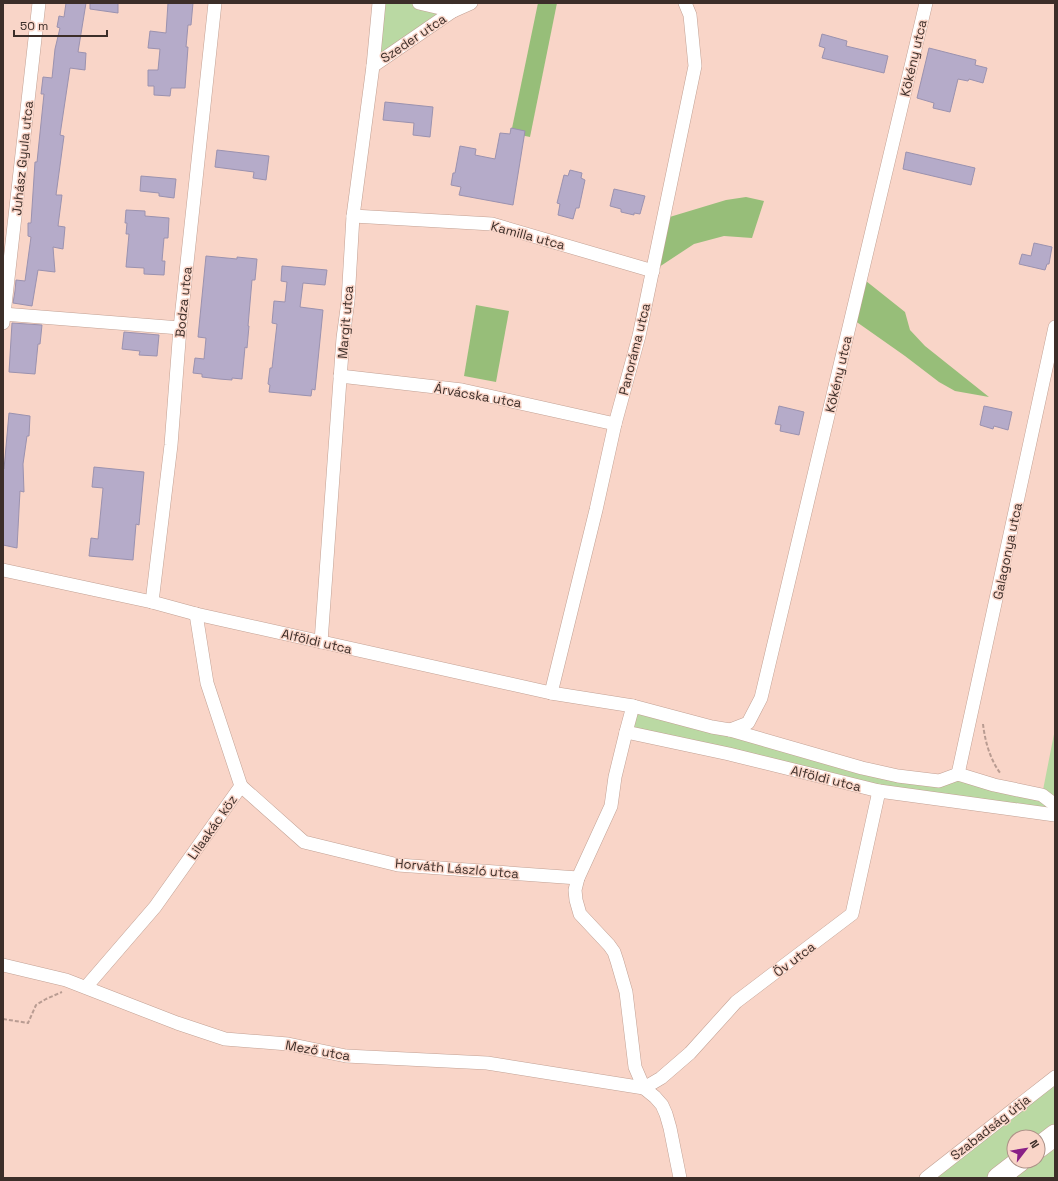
<svg xmlns="http://www.w3.org/2000/svg" width="1058" height="1181" font-family="'Space Grotesk',sans-serif">
  <style>
    .green { fill: #bad9a3; fill-rule: evenodd }
    .forest { fill: #97be79 }
    .building { fill: #b5abc9; stroke: #9b92af }
    .lines { fill: none; stroke-linecap: round; stroke-linejoin: round }
    .street-casing { stroke: #c2a194; stroke-width: 14 }
    .primary-casing { stroke: #c2a194; stroke-width: 22 }
    .path { stroke: #b99c92; stroke-width: 2; stroke-dasharray: 4 2; stroke-linecap: butt }
    .street { stroke: #fff; stroke-width: 13 }
    .primary { stroke: #fff; stroke-width: 21 }
    .labels { text-anchor: middle; stroke-width: 3; stroke-linejoin: round; paint-order: stroke }
    .street-label { font-size: 13px; fill: #3c2e29; stroke: #f9d5c8 }
  </style>
  <rect width="100%" height="100%" fill="#f9d5c8"/>
  <g class="green">
    <path d="M 379,3 L 419,3 L 453,11 L 373,66 Z"/>
    <path d="M 633,706 L 898,776 L 958,774 L 1042,795 L 1055,729 L 1055,815 L 879,791 L 626,732 Z"/>
    <path d="M 1055,1077 L 1055,1178 L 926,1178 ZM 1014,1137 L 1038,1137 L 1038,1161 L 1014,1161 Z"/>
  </g>
  <g class="forest">
    <path d="M 538,3 L 557,3 L 530,137 L 511,133 Z"/>
    <path d="M 746,197 L 764,201 L 752,238 L 724,236 L 694,244 L 653,271 L 663,219 L 726,200 Z"/>
    <path d="M 861,277 L 905,312 L 910,330 L 925,346 L 989,397 L 955,391 L 939,382 L 905,356 L 851,318 Z"/>
    <path d="M 476,305 L 509,311 L 496,382 L 464,376 Z"/>
  </g>
  <g class="building">
    <path d="M 66,3 L 86,3 L 78,52 L 86,53 L 85,70 L 70,68 L 60,135 L 64,136 L 56,195 L 62,195 L 58,226 L 65,227 L 63,249 L 53,247 L 55,272 L 38,270 L 32,306 L 13,303 L 15,291 L 16,280 L 25,281 L 31,237 L 28,236 L 28,223 L 31,223 L 35,162 L 37,162 L 44,94 L 41,94 L 43,77 L 52,78 L 55,49 L 60,28 L 57,27 L 59,16 L 64,17 Z"/>
    <path d="M 90,3 L 118,3 L 118,13 L 90,9 Z"/>
    <path d="M 168,3 L 193,3 L 191,25 L 188,25 L 186,47 L 188,47 L 185,88 L 171,88 L 170,96 L 154,95 L 154,86 L 148,86 L 148,70 L 158,70 L 160,49 L 148,48 L 150,31 L 166,33 Z"/>
    <path d="M 822,34 L 847,41 L 846,46 L 888,56 L 884,73 L 822,58 L 825,48 L 819,46 Z"/>
    <path d="M 929,48 L 976,60 L 975,65 L 987,68 L 983,83 L 969,79 L 968,81 L 958,79 L 950,112 L 933,108 L 934,103 L 917,98 Z"/>
    <path d="M 385,102 L 433,107 L 430,137 L 413,135 L 414,123 L 383,120 Z"/>
    <path d="M 511,128 L 525,131 L 513,205 L 459,195 L 461,187 L 451,185 L 453,173 L 455,173 L 460,146 L 476,149 L 475,155 L 495,159 L 500,133 L 510,134 Z"/>
    <path d="M 217,150 L 269,156 L 266,180 L 253,178 L 254,172 L 215,167 Z"/>
    <path d="M 906,152 L 975,168 L 971,185 L 903,169 Z"/>
    <path d="M 570,170 L 582,173 L 581,178 L 585,180 L 579,208 L 576,208 L 573,219 L 558,215 L 560,204 L 557,203 L 564,175 L 568,176 Z"/>
    <path d="M 141,176 L 176,179 L 174,198 L 159,196 L 159,193 L 140,191 Z"/>
    <path d="M 614,189 L 645,196 L 640,214 L 634,213 L 634,215 L 621,212 L 621,209 L 610,206 Z"/>
    <path d="M 126,210 L 145,211 L 145,216 L 169,218 L 168,238 L 164,238 L 162,261 L 165,261 L 164,275 L 144,274 L 144,268 L 126,267 L 129,234 L 126,234 L 127,223 L 125,223 Z"/>
    <path d="M 1034,243 L 1052,247 L 1049,264 L 1047,264 L 1045,270 L 1019,264 L 1022,254 L 1031,256 Z"/>
    <path d="M 206,256 L 237,259 L 237,257 L 257,259 L 255,280 L 252,280 L 248,326 L 249,326 L 247,348 L 245,347 L 242,379 L 232,378 L 232,380 L 219,379 L 202,377 L 202,374 L 193,373 L 195,358 L 204,359 L 206,338 L 198,337 Z"/>
    <path d="M 282,266 L 327,270 L 325,285 L 303,283 L 300,307 L 323,310 L 315,390 L 312,389 L 311,396 L 269,392 L 270,385 L 268,384 L 270,368 L 272,368 L 277,324 L 272,323 L 274,301 L 285,302 L 287,282 L 281,281 Z"/>
    <path d="M 12,323 L 42,325 L 40,344 L 38,344 L 35,374 L 9,372 Z"/>
    <path d="M 124,332 L 159,335 L 157,356 L 139,355 L 140,351 L 122,349 Z"/>
    <path d="M 779,406 L 804,412 L 799,435 L 780,431 L 781,425 L 775,424 Z"/>
    <path d="M 984,406 L 1012,412 L 1008,430 L 994,426 L 993,429 L 980,425 Z"/>
    <path d="M 9,413 L 30,416 L 29,436 L 27,436 L 23,464 L 24,492 L 20,491 L 17,548 L 3,545 L 3,469 L 4,469 Z"/>
    <path d="M 94,467 L 144,472 L 139,525 L 136,524 L 133,560 L 89,556 L 91,538 L 98,539 L 103,488 L 92,487 Z"/>
  </g>
  <g class="lines">
    <defs>
      <g id="street">
        <path d="M 419,3 L 453,11 L 471,3"/>
        <path d="M 373,66 L 453,11"/>
        <path d="M 353,216 L 492,224 L 653,271"/>
        <path d="M 3,314 L 180,328"/>
        <path d="M 3,323 L 39,3"/>
        <path d="M 340,376 L 462,390 L 615,424"/>
        <path d="M 3,570 L 152,602 L 196,614 L 551,693 L 633,706 L 712,727 L 730,730 L 862,768 L 898,776 L 939,781 L 958,774 L 994,785 L 1042,795 L 1055,805"/>
        <path d="M 152,602 L 171,445 L 180,328 L 215,3"/>
        <path d="M 321,642 L 343,338 L 348,301 L 353,216 L 373,66 L 379,3"/>
        <path d="M 551,693 L 596,510 L 615,424 L 639,336 L 695,66 L 690,15 L 685,3"/>
        <path d="M 633,706 L 626,732 L 729,754 L 879,791 L 1055,815"/>
        <path d="M 730,730 L 748,723 L 761,698 L 926,3"/>
        <path d="M 626,732 L 615,777 L 611,806 L 578,878 L 575,890 L 576,900 L 580,914 L 609,945 L 614,952 L 617,961 L 626,992 L 635,1067 L 644,1088 L 655,1097 L 662,1105 L 666,1114 L 670,1128 L 680,1178"/>
        <path d="M 958,774 L 1055,327"/>
        <path d="M 241,786 L 304,842 L 398,865 L 578,878"/>
        <path d="M 3,965 L 66,980 L 177,1023 L 225,1039 L 288,1044 L 346,1056 L 487,1063 L 644,1088 L 661,1078 L 690,1053 L 736,1002 L 852,914 L 879,791"/>
        <path d="M 86,987 L 155,907 L 241,786 L 207,683 L 196,614"/>
        <path d="M 926,1178 L 1055,1077"/>
      </g>
      <g id="primary">
        <path d="M 1038,1148 L 1055,1135"/>
        <path d="M 998,1178 L 1020,1161"/>
      </g>
    </defs>
    <use href="#street" class="street-casing"/>
    <use href="#primary" class="primary-casing"/>
    <g class="path">
      <path d="M 983,724 C 985,741 990,760 1001,774"/>
      <path d="M 3,1019 L 28,1023 L 36,1005 L 46,999 L 62,992"/>
    </g>
    <use href="#street" class="street"/>
    <use href="#primary" class="primary"/>
  </g>
  <g class="labels">
    <g class="street-label">
      <text transform="translate(413 38) rotate(-34)" y="5">Szeder utca</text>
      <text transform="translate(913 58) rotate(-77)" y="5">Kökény utca</text>
      <text transform="translate(22 158) rotate(-84)" y="5">Juhász Gyula utca</text>
      <text transform="translate(528 235) rotate(15)" y="5">Kamilla utca</text>
      <text transform="translate(183 302) rotate(-84)" y="5">Bodza utca</text>
      <text transform="translate(345 322) rotate(-85)" y="5">Margit utca</text>
      <text transform="translate(634 349) rotate(-76)" y="5">Panoráma utca</text>
      <text transform="translate(838 374) rotate(-77)" y="5">Kökény utca</text>
      <text transform="translate(478 395) rotate(10)" y="5">Árvácska utca</text>
      <text transform="translate(1007 551) rotate(-78)" y="5">Galagonya utca</text>
      <text transform="translate(317 641) rotate(13)" y="5">Alföldi utca</text>
      <text transform="translate(826 778) rotate(14)" y="5">Alföldi utca</text>
      <text transform="translate(212 827) rotate(-55)" y="5">Lilaakác köz</text>
      <text transform="translate(457 868) rotate(5)" y="5">Horváth László utca</text>
      <text transform="translate(794 959) rotate(-37)" y="5">Öv utca</text>
      <text transform="translate(318 1050) rotate(10)" y="5">Mező utca</text>
      <text transform="translate(990 1127) rotate(-38)" y="5">Szabadság útja</text>
    </g>
  </g>
  <rect width="1058" height="1181" fill="none" stroke="#3c2e29" stroke-width="8"/>
  <g transform="translate(1026 1149) rotate(59)"><circle r="19" fill="#f9d5c8" stroke="#ad9288"/>
  <path d="M0-3L7 15L0 10L-7 15Z" fill="#892086"/>
  <text y="-6" font-size="11" font-weight="bold" text-anchor="middle" fill="#3c2e29">N</text>
  </g>
  <path d="M14 30v6h93v-6" fill="none" stroke="#3c2e29" stroke-width="2"/>
  <text x="20" y="30" font-size="12" fill="#3c2e29" stroke="#f9d5c8" stroke-width="3" paint-order="stroke">50 m</text>
</svg>
